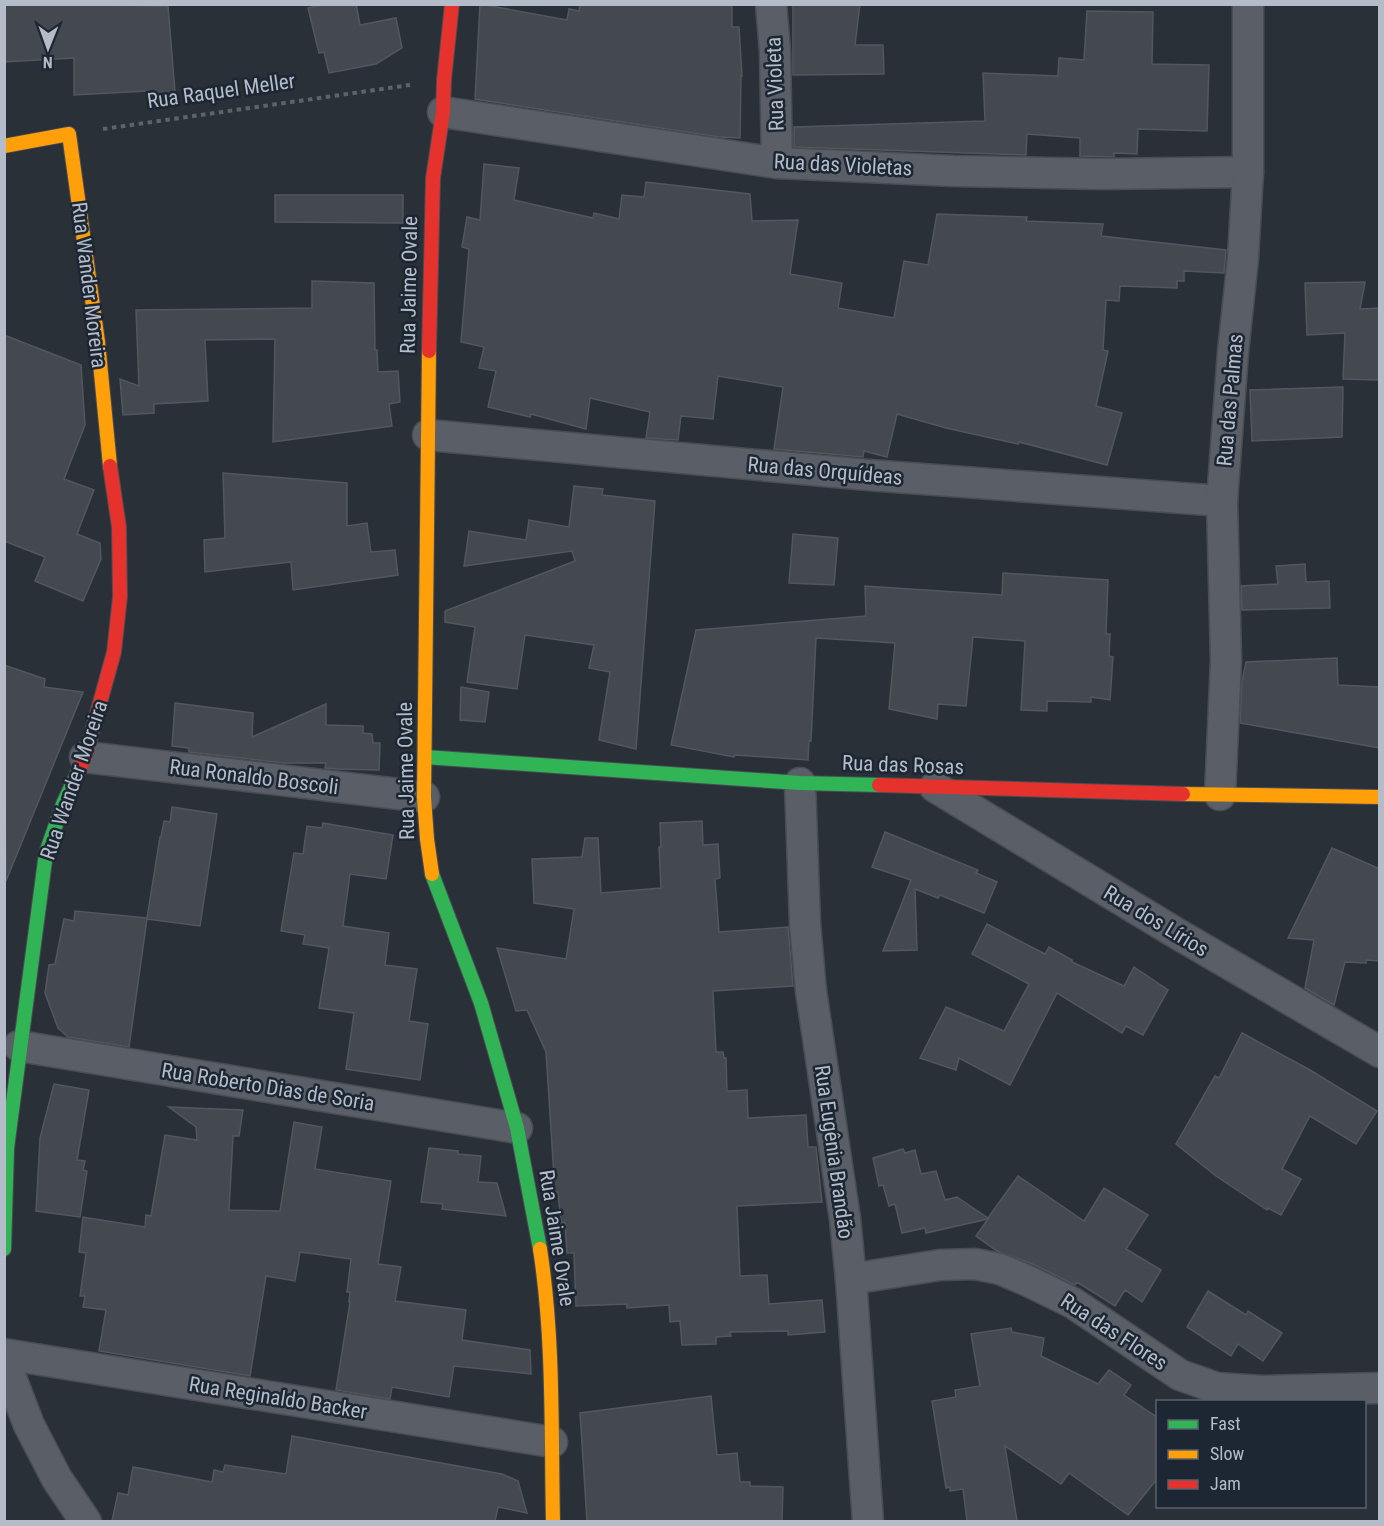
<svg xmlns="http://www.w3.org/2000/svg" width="1384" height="1526" font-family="'Roboto Condensed',sans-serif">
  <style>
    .building { fill: #444950; stroke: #52575f; stroke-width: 1.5 }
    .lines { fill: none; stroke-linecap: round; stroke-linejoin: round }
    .street-casing { stroke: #484c53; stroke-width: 33 }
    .fast-casing { stroke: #484c53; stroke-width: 16 }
    .slow-casing { stroke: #484c53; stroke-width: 16 }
    .jam-casing { stroke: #484c53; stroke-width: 16 }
    .path { stroke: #5d636a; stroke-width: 4; stroke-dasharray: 4.5 4.5; stroke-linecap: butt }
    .street { stroke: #5a5e66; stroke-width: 30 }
    .fast { stroke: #30b455; stroke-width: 14 }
    .slow { stroke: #ff9f0a; stroke-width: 14 }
    .jam { stroke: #e5322d; stroke-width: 14 }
    .labels { text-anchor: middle; stroke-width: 5; stroke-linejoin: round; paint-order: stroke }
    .street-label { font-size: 21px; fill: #b4bcc9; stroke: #1d2633 }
  </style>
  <rect width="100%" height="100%" fill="#2a3038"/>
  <g class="building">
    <path d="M 4,4 L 168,6 L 176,104 L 150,107 L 148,91 L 74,95 L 74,58 L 4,62 Z"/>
    <path d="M 325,4 L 356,4 L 360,25 L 396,18 L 402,48 L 376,64 L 329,73 L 324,52 L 319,53 L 308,8 Z"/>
    <path d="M 480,4 L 567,20 L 569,9 L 579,11 L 580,4 L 732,4 L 732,27 L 739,27 L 742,76 L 741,76 L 740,138 L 719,137 L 475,99 Z"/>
    <path d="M 793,4 L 860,4 L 855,45 L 883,45 L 884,74 L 793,75 Z"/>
    <path d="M 1087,11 L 1153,12 L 1152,64 L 1209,65 L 1207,131 L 1138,129 L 1137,154 L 1114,153 L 1114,157 L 1080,156 L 1080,138 L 1027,134 L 1026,155 L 794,147 L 794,127 L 985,121 L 983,73 L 1058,76 L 1059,58 L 1084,60 Z"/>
    <path d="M 484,164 L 519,168 L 514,200 L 593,218 L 594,213 L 619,219 L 622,195 L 644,197 L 646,182 L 750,194 L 752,221 L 798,220 L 790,274 L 842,283 L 838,308 L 894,318 L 904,261 L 928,265 L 937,214 L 1027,217 L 1026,221 L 1103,224 L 1101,236 L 1226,250 L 1224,273 L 1184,271 L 1184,281 L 1177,281 L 1177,288 L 1120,286 L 1119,301 L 1106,300 L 1103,350 L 1108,351 L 1096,406 L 1122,413 L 1107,465 L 1019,442 L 1018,444 L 946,428 L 897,414 L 887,457 L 864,451 L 863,457 L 774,449 L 783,387 L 718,376 L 713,419 L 681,416 L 678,440 L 646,438 L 650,412 L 590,398 L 586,429 L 531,414 L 530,417 L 488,407 L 496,371 L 479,368 L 484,347 L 461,342 L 469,249 L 462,247 L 467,217 L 480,220 Z"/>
    <path d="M 275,195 L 403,195 L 403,223 L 275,222 Z"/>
    <path d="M 312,281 L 374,283 L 375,350 L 377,350 L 378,372 L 398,371 L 400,402 L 389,404 L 392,426 L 273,442 L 275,339 L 205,340 L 208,401 L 154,404 L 154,413 L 123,415 L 120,379 L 139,386 L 136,310 L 312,308 Z"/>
    <path d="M 1365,282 L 1360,309 L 1380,308 L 1380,380 L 1343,379 L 1345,333 L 1307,335 L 1305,283 Z"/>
    <path d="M 4,335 L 81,365 L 85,425 L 64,479 L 94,490 L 77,534 L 100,543 L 101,559 L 83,601 L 35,581 L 45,557 L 4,541 Z"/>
    <path d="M 1343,387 L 1342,437 L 1252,441 L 1250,390 Z"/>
    <path d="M 223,473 L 347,483 L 347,526 L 367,523 L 371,552 L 395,550 L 398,575 L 293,590 L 291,562 L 205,572 L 204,540 L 225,538 Z"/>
    <path d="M 574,486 L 603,489 L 602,495 L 655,501 L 636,749 L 599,740 L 610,672 L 589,668 L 594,645 L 525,635 L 517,689 L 467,682 L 475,627 L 445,622 L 445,611 L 575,561 L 572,551 L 464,566 L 469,531 L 526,540 L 529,520 L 569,527 Z"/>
    <path d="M 793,534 L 838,538 L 834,585 L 789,583 Z"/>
    <path d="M 1305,564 L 1306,582 L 1329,581 L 1330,608 L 1242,610 L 1241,586 L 1278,584 L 1276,566 Z"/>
    <path d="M 1003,573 L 1108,580 L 1106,634 L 1110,634 L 1109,656 L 1113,657 L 1110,700 L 1091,697 L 1091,702 L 1047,701 L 1047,711 L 1021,710 L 1025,641 L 973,637 L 966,706 L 938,704 L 937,719 L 889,709 L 895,643 L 816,638 L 811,741 L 809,741 L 808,760 L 735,755 L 734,757 L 671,745 L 696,630 L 866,616 L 865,586 L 1002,595 Z"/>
    <path d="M 1337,658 L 1338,685 L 1380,687 L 1380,748 L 1240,723 L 1242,682 L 1246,662 Z"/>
    <path d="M 4,665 L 45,679 L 44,687 L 83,692 L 6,881 Z"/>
    <path d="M 461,687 L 489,692 L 485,722 L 460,720 Z"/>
    <path d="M 175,703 L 253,713 L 252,737 L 326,704 L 326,725 L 363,726 L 363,733 L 372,734 L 373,743 L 380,743 L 379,770 L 336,769 L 325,768 L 326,763 L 284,763 L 189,752 L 189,748 L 172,746 Z"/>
    <path d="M 172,807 L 217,814 L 200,926 L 147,919 L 129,1047 L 68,1037 L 58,1028 L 45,993 L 49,965 L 55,964 L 64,919 L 74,921 L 75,911 L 147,918 L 160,837 L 161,837 L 164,821 L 170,822 Z"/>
    <path d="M 702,821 L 703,845 L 718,844 L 720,878 L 715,879 L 719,932 L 788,927 L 793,986 L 713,991 L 716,1052 L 723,1052 L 724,1058 L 726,1058 L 727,1091 L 747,1090 L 748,1118 L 806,1115 L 808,1147 L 816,1147 L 822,1202 L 737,1206 L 740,1276 L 767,1275 L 769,1304 L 822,1300 L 825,1332 L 788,1335 L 788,1331 L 730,1332 L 731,1336 L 716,1337 L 716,1344 L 682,1345 L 680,1321 L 670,1322 L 669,1305 L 627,1308 L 627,1304 L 576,1306 L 574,1253 L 567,1253 L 565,1222 L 561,1223 L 558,1192 L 555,1192 L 546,1052 L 527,1010 L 516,1011 L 497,948 L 566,959 L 574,909 L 534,903 L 532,859 L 582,857 L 585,838 L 598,838 L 601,893 L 661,888 L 659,847 L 661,847 L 660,823 Z"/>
    <path d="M 323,823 L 393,835 L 386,879 L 350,874 L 343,926 L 389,933 L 385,965 L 417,969 L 409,1021 L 428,1024 L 420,1080 L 346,1069 L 354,1013 L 319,1008 L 329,948 L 303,944 L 305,935 L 281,931 L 294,853 L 303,854 L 307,826 L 322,828 Z"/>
    <path d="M 885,832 L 978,870 L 976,873 L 997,882 L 984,913 L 940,895 L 938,898 L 915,889 L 917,950 L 883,951 L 911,880 L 872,867 Z"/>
    <path d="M 1332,848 L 1380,869 L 1380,961 L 1366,960 L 1366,963 L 1345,962 L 1334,1005 L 1305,988 L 1314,940 L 1288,938 Z"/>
    <path d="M 987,924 L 1045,954 L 1049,947 L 1072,960 L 1072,962 L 1124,986 L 1134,967 L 1168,990 L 1143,1035 L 1126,1026 L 1122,1033 L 1057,993 L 1010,1085 L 959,1058 L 956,1070 L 920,1058 L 946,1007 L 1004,1031 L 1029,984 L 972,954 Z"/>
    <path d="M 1242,1033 L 1310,1070 L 1377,1111 L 1356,1144 L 1310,1116 L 1282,1169 L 1301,1179 L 1281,1215 L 1268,1208 L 1267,1210 L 1216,1176 L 1176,1144 L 1215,1076 L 1219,1078 Z"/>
    <path d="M 54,1084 L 89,1090 L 77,1160 L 85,1161 L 83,1170 L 87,1171 L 80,1217 L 36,1211 L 40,1138 Z"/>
    <path d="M 169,1107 L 243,1110 L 239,1136 L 233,1136 L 229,1210 L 280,1211 L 294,1122 L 322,1127 L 315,1169 L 391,1181 L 378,1264 L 401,1267 L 395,1301 L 466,1310 L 462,1340 L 530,1350 L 531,1374 L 454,1366 L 449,1397 L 392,1387 L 390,1399 L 336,1390 L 350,1302 L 349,1302 L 350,1292 L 347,1292 L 351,1259 L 300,1252 L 295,1281 L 266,1276 L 250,1376 L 99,1351 L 106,1310 L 83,1307 L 85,1296 L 80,1296 L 86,1253 L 79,1252 L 83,1217 L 145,1227 L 146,1215 L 151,1216 L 165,1135 L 197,1140 L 196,1127 Z"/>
    <path d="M 429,1148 L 458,1151 L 458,1154 L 481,1156 L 478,1182 L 497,1183 L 506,1216 L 442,1209 L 443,1204 L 421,1202 Z"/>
    <path d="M 903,1149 L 905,1153 L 915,1150 L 921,1174 L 936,1171 L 945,1200 L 957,1197 L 988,1218 L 1018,1176 L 1084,1221 L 1104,1188 L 1148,1215 L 1126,1249 L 1161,1270 L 1142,1302 L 1125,1290 L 1115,1306 L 1077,1282 L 1075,1285 L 1035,1265 L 997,1251 L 976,1236 L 988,1219 L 926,1233 L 925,1228 L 902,1233 L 895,1204 L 889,1206 L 883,1185 L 879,1186 L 873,1158 Z"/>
    <path d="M 1208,1291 L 1246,1315 L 1248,1311 L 1282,1333 L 1263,1361 L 1238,1344 L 1231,1356 L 1187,1327 Z"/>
    <path d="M 1011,1328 L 1012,1332 L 1044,1338 L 1041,1356 L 1098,1384 L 1109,1370 L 1131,1385 L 1124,1395 L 1158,1418 L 1158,1478 L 1128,1515 L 1069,1473 L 1061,1484 L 1005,1446 L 1017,1521 L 967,1521 L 963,1489 L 950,1491 L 950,1487 L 946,1488 L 932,1401 L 956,1397 L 955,1390 L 980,1386 L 971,1334 Z"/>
    <path d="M 711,1396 L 717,1455 L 737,1453 L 740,1482 L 750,1482 L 750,1486 L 783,1487 L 782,1521 L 587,1521 L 580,1413 Z"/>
    <path d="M 292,1436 L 502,1474 L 518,1481 L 527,1513 L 498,1507 L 495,1521 L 112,1521 L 118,1493 L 128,1495 L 133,1467 L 212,1482 L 214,1470 L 223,1472 L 225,1465 L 286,1474 Z"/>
  </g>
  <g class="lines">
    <defs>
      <g id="street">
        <path d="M 771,4 L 775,51 L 777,163"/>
        <path d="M 443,112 L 777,163 L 954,171 L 1102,174 L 1248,172"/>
        <path d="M 428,435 L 868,475 L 1222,501"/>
        <path d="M 85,757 L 424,797"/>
        <path d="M 800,783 L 805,924 L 811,991 L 845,1219 L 851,1279 L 868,1522"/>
        <path d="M 935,787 L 1176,933 L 1380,1052"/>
        <path d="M 1220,795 L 1226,660 L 1222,501 L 1233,352 L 1243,258 L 1248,172 L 1248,4"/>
        <path d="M 19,1046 L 517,1128"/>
        <path d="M 851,1279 L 940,1265 L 975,1264 L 1000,1269 L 1028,1281 L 1073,1303 L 1180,1375 L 1217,1388 L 1262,1391 L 1380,1388"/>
        <path d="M 4,1354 L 552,1442"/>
        <path d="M 4,1360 L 29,1425 L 57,1479 L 86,1522"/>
      </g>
      <g id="fast">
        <path d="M 425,757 L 800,783 L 879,785"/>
        <path d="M 432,874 L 481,1003 L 517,1128 L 540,1249"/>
        <path d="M 4,1249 L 7,1148 L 46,853 L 63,804 L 77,774"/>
      </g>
      <g id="slow">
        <path d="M 4,146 L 69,134 L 98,342 L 110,466"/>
        <path d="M 429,351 L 424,797 L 427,839 L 432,874"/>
        <path d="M 1183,794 L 1380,797"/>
        <path d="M 540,1249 C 554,1339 551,1431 553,1522"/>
      </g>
      <g id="jam">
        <path d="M 429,351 L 433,178 L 443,112 L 444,80 L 452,4"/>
        <path d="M 77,774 L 85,757 L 114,652 L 120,597 L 119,527 L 110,466"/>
        <path d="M 879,785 L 1183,794"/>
      </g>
    </defs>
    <use href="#street" class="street-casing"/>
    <use href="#fast" class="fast-casing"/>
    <use href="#slow" class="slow-casing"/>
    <use href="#jam" class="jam-casing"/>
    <path class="path" d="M 103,129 L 410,85"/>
    <use href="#street" class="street"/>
    <use href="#fast" class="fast"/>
    <use href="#slow" class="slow"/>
    <use href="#jam" class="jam"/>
  </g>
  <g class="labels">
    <g class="street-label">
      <text transform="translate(775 84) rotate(-92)" y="7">Rua Violeta</text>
      <text transform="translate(221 91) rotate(-8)" y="7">Rua Raquel Meller</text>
      <text transform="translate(843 165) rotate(3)" y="7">Rua das Violetas</text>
      <text transform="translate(89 285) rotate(83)" y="7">Rua Wander Moreira</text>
      <text transform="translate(409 285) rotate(-89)" y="7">Rua Jaime Ovale</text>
      <text transform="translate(1230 400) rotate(-85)" y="7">Rua das Palmas</text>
      <text transform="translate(825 471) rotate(5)" y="7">Rua das Orquídeas</text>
      <text transform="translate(903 765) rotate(2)" y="7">Rua das Rosas</text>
      <text transform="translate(406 771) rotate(-91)" y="7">Rua Jaime Ovale</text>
      <text transform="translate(254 777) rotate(7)" y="7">Rua Ronaldo Boscoli</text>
      <text transform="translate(74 780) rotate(-71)" y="7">Rua Wander Moreira</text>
      <text transform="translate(1156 921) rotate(31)" y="7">Rua dos Lírios</text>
      <text transform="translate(268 1087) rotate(9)" y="7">Rua Roberto Dias de Soria</text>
      <text transform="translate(834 1152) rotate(82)" y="7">Rua Eugênia Brandão</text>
      <text transform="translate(557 1238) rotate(81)" y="7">Rua Jaime Ovale</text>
      <text transform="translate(1114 1332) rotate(33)" y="7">Rua das Flores</text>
      <text transform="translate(278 1398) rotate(9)" y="7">Rua Reginaldo Backer</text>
    </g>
  </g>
  <rect width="1384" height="1526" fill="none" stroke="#b4bcc9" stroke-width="12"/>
  <rect x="1156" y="1400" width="210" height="108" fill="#1d2633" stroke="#59626f" stroke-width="1.5"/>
  <rect x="1168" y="1420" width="30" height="9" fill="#30b455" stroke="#59626f" stroke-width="1.5"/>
  <text x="1210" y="1430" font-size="18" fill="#b4bcc9">Fast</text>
  <rect x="1168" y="1450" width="30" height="9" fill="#ff9f0a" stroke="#59626f" stroke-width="1.5"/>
  <text x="1210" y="1460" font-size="18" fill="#b4bcc9">Slow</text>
  <rect x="1168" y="1480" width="30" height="9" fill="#e5322d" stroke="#59626f" stroke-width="1.5"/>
  <text x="1210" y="1490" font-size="18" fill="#b4bcc9">Jam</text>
  <g transform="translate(48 48) rotate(181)" stroke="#1d2633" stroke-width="4.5" paint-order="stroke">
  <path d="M0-4.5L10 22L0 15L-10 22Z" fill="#b4bcc9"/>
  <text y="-9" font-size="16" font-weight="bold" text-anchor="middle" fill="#b4bcc9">N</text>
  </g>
</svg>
